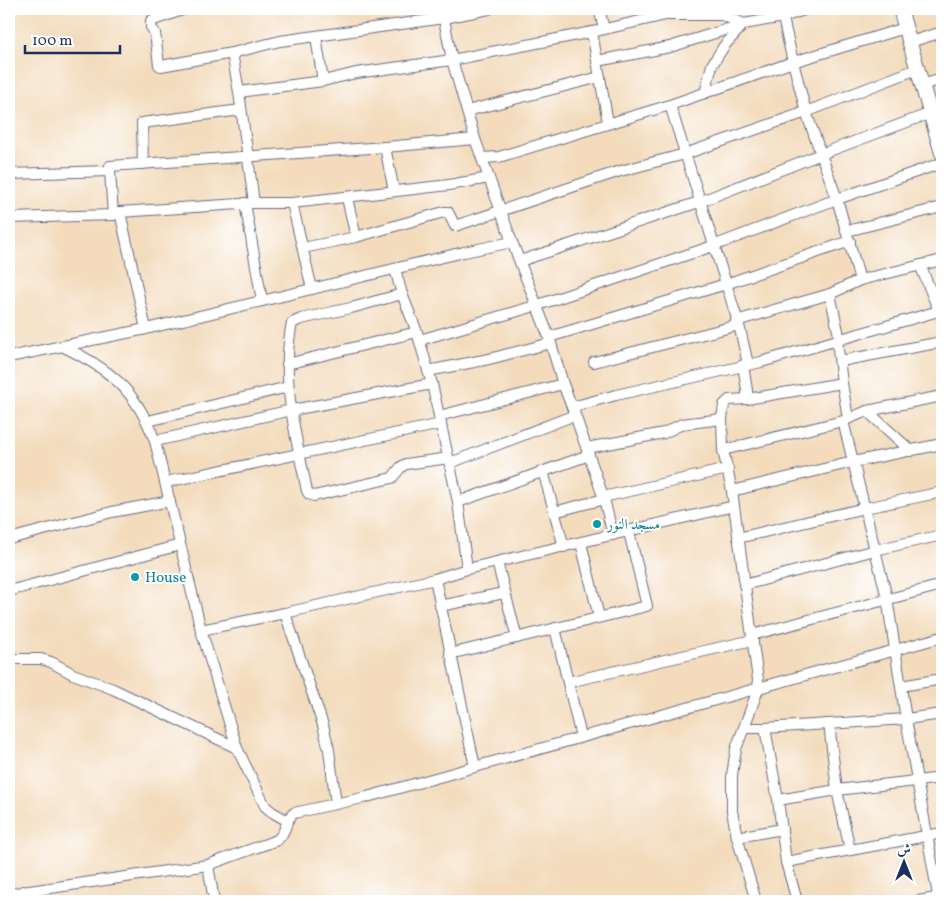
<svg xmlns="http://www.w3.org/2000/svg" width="951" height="910" font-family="Vollkorn,Amiri,serif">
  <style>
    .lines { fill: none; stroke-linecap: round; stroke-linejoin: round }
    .minor-casing { stroke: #676b7f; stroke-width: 12 }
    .highway-casing { stroke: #676b7f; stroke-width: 16 }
    .minor { stroke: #fff; stroke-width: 10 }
    .highway { stroke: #fff; stroke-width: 14 }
    .culture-dot { fill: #0f9aa8; stroke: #fff; stroke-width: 2 }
    .labels { text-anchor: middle; stroke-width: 4; stroke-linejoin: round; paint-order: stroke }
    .culture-label { font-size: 15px; fill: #0d838f; stroke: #fff; text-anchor: start }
  </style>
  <rect width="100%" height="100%" fill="#fff"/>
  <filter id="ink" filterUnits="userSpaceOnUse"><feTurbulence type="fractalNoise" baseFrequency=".02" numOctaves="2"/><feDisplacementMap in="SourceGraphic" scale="10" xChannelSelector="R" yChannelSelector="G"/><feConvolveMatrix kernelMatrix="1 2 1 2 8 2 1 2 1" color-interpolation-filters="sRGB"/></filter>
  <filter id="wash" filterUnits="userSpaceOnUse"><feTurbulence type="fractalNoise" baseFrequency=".0096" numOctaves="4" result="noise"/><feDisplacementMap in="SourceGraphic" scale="20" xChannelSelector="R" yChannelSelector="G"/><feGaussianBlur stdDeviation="1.12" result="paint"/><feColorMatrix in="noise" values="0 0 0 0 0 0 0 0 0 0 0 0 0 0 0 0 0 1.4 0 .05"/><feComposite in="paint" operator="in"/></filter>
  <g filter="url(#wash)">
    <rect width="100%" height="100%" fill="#f3dbbc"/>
  </g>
  <g filter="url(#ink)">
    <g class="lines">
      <defs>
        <g id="minor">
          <path d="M 185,9 L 151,21 L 151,27 L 155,33 L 159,65 L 161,66 L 232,53"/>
          <path d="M 442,9 L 452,60 L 475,139 L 512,242 L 549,337 L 563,384 L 575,415 L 604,499 L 613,535"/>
          <path d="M 599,9 L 604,29"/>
          <path d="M 781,9 L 793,62 L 806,112 L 837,199 L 860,280"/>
          <path d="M 592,32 L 608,123"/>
          <path d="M 316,37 L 323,81"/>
          <path d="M 910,42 L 942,32"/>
          <path d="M 597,61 L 670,47 L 744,24"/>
          <path d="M 922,85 L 942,79"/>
          <path d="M 239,92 L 323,81 L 356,73 L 452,60 L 592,32 L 666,15 L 722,15 L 744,24 L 783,17 L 807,9"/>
          <path d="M 705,93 L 712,65 L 724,46 L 743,25"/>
          <path d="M 670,105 L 739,325 L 748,364"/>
          <path d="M 467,111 L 600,77"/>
          <path d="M 385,147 L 394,191"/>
          <path d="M 482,158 L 499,157 L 670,105 L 793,62 L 905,28"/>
          <path d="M 143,164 L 142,123 L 241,110"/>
          <path d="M 110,171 L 113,215"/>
          <path d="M 9,174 L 110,171 L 110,166 L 385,147 L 475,139"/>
          <path d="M 347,198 L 356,237"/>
          <path d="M 245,203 L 262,301"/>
          <path d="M 254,203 L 239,92 L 232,53 L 280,41 L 444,18 L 489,9"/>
          <path d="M 292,203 L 312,289"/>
          <path d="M 120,212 L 146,329"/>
          <path d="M 9,218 L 113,215 L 120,212 L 254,203 L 292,203 L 449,185 L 489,178"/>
          <path d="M 847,231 L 942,207"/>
          <path d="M 303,248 L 356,237 L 444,212 L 448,212 L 455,226 L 617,172 L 685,154 L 806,112 L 917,69"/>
          <path d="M 520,261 L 699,202 L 821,154 L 931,113"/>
          <path d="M 920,265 L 939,311"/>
          <path d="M 395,269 L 402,294 L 417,332 L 432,384 L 458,502 L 467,569"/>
          <path d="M 402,294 L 351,308 L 301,319 L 292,323 C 280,378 296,437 307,491 L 309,494 L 314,496 L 392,478 L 401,467 L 406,464 L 449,458"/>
          <path d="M 830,294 L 840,340"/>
          <path d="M 736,321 L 830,294 L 860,280 L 942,260"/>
          <path d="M 549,337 L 726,284 L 850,241"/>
          <path d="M 420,340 L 538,305 L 713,246 L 837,199 L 942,163"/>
          <path d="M 837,341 L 842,383 L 848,418"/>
          <path d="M 62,346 C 110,369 136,390 155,441 L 201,630 L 237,748 L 265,806 L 272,812 L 288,821"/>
          <path d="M 9,357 L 146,329 L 464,252 L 512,242"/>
          <path d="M 840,361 L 942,342"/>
          <path d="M 594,362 L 739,325"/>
          <path d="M 287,364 L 417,332"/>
          <path d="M 743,365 L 747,390 L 747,399"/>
          <path d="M 428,371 L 489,359 L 551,343"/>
          <path d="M 572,407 L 616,395 L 761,362 L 942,310"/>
          <path d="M 867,411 L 911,451"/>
          <path d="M 439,416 L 563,384"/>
          <path d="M 148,421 L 288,387"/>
          <path d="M 843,421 L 887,598 L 906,719 L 939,901"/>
          <path d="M 155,441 L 292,410 L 432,384"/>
          <path d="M 587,448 L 664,433 L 682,424 L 722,419"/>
          <path d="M 723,450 L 843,421 L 867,411 L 942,396"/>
          <path d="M 450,463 L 575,415"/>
          <path d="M 543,471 L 564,547"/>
          <path d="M 166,482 L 441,424"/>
          <path d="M 732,491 L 853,462 L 942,444"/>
          <path d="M 603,497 L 728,469"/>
          <path d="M 458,502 L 589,455"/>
          <path d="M 554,512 L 604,499"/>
          <path d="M 738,538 L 865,508 L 942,492"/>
          <path d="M 9,539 L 112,512 L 170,501"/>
          <path d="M 581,543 L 599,617"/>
          <path d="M 497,562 L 517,638"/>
          <path d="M 435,579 L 475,767"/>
          <path d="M 744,585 L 875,550 L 942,535"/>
          <path d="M 9,591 L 180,545"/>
          <path d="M 440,606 L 504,593"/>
          <path d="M 285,613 L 323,725 L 329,750 L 336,804"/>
          <path d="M 555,628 L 581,737"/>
          <path d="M 201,630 L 285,613 L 435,579 L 467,569 L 734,506"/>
          <path d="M 752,635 L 942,585"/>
          <path d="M 450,654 L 647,606 L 629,532"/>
          <path d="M 9,659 L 41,659 L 51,662 L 73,674 L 113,689 L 237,748"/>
          <path d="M 568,682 L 753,640"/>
          <path d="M 901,686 L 942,679"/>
          <path d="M 829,724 L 837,790 L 942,778"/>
          <path d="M 744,728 L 765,728 L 906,719 L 942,714"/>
          <path d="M 765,728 L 778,800 L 786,862 L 797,901"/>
          <path d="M 778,800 L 837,790 L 850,850"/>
          <path d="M 737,837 L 782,829"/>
          <path d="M 786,862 L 942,833"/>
          <path d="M 208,865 L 214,901"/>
          <path d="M 23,891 L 25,901"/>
          <path d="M 9,894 L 208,865 L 277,840 C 288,831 284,820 294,813 L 367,797 L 942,637"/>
          <path d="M 756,901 L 737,837 L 732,811 L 732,775 L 736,749 L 759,687 L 732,491 L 723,450 L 722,419 L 724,405 L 729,400 L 747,399 L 842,383"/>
          <path d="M 918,901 L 942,897"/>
        </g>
        <path id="highway" d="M 900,9 L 942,153"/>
      </defs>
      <use href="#minor" class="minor-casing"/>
      <use href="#highway" class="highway-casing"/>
      <use href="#minor" class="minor"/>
      <use href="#highway" class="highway"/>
    </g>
  </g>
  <g class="culture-dot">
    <circle cx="597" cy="524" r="5"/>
    <circle cx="135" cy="577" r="5"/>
  </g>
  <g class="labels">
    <g class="culture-label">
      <text x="607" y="529">مسجد النور</text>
      <text x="145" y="582">House</text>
    </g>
  </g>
  <rect width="951" height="910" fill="none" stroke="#fff" stroke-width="30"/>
  <g transform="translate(904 862)" stroke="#ffffff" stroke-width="4" paint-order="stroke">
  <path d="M0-4L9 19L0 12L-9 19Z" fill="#1b2f5e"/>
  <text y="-8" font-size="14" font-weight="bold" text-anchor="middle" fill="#1b2f5e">ش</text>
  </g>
  <path d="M25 45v8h95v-8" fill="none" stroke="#1b2f5e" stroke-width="2.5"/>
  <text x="32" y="45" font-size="15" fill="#1b2f5e" stroke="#ffffff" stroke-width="4" paint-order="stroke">100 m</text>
</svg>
